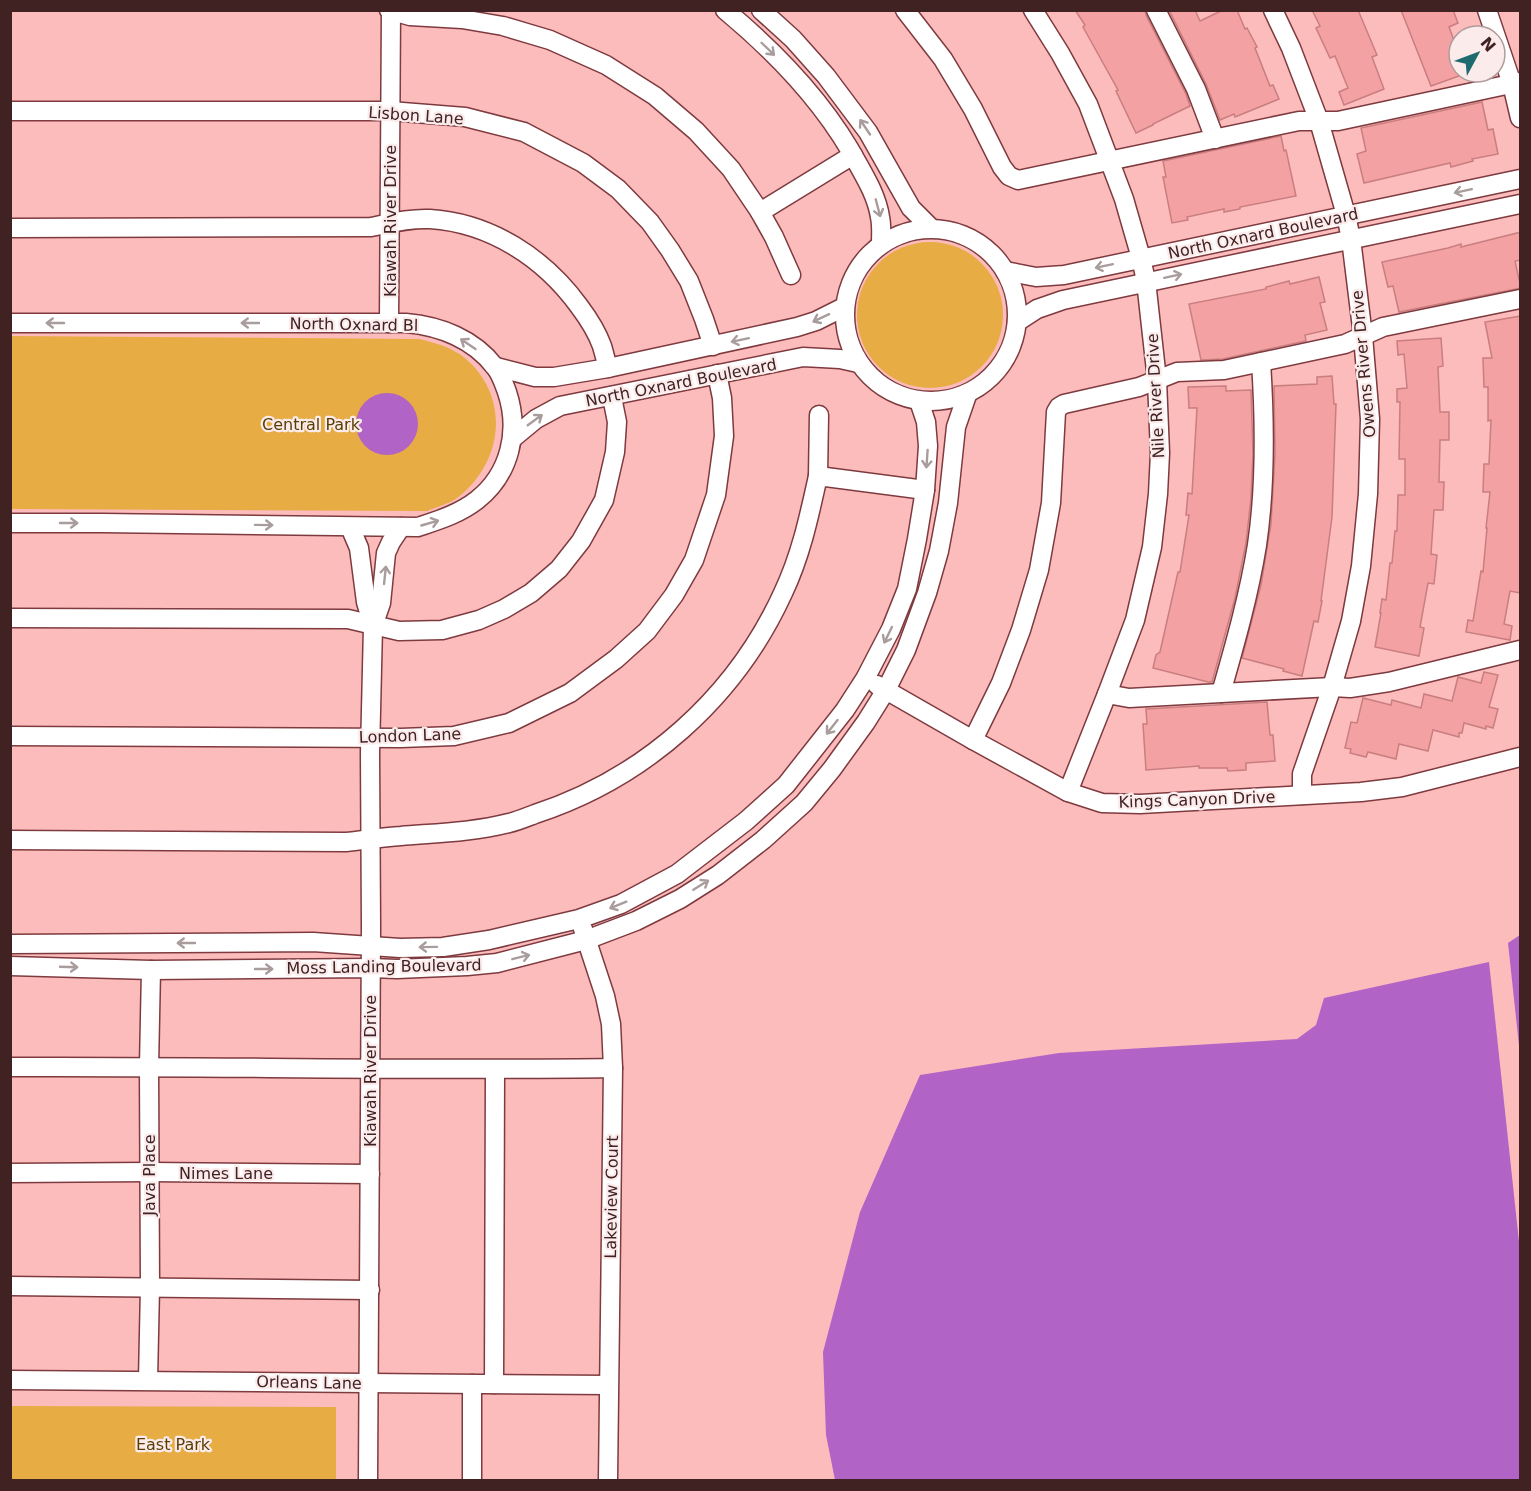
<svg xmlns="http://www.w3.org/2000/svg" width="1531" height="1491" font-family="'DejaVu Sans',sans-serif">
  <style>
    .green { fill: #e7ac44 }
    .water { fill: #b163c6 }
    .building { fill: #f4a1a3; stroke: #c97e7f; stroke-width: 1.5 }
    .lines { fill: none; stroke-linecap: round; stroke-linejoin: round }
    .minor-casing { stroke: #7e3a3e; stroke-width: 21 }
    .minor { stroke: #fff; stroke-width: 18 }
    .oneway { stroke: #a99c9c }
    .labels { text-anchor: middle; stroke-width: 4.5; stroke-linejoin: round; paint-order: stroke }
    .street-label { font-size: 16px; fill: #402223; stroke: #fcebeb }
    .park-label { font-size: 16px; fill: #593d03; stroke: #fcebeb }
  </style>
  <rect width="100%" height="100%" fill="#fcbcbc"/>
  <g class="green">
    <circle cx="930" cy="315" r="73"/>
    <path d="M 11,336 L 419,339 C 436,343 452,347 466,359 C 511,398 503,463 457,498 C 449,504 436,507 427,511 L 11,509 Z"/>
    <path d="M 11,1406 L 336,1407 L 336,1480 L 11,1480 Z"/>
  </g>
  <g class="water">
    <circle cx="387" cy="424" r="31"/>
    <path d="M 1520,935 L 1520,1055 L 1508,943 Z"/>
    <path d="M 1489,962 L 1520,1251 L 1520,1480 L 835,1480 L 826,1435 L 823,1352 L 860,1212 L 920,1075 L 1059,1053 L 1297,1039 L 1316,1025 L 1324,998 Z"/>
  </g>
  <g class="building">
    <path d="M 1075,10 L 1145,10 L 1146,15 L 1186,94 L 1190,106 L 1153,124 L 1153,125 L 1136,133 L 1116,91 L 1118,90 L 1083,27 L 1085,25 Z"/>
    <path d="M 1169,10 L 1195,10 L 1200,21 L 1223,10 L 1237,10 L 1245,29 L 1247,28 L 1257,47 L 1255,48 L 1270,86 L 1273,85 L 1279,99 L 1235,117 L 1234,114 L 1220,120 L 1206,84 Z"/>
    <path d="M 1312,10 L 1358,10 L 1377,55 L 1372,57 L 1384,89 L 1344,105 L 1339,92 L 1348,88 L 1335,56 L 1330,58 L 1316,28 L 1320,26 Z"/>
    <path d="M 1401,10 L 1453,10 L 1458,23 L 1449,27 L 1459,54 L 1459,76 L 1431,86 Z"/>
    <path d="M 1482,102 L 1488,130 L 1493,129 L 1498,154 L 1472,159 L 1473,161 L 1451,167 L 1450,163 L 1364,183 L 1357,154 L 1366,151 L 1361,128 Z"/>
    <path d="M 1281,136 L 1284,151 L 1286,150 L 1296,196 L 1240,207 L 1240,209 L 1224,212 L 1224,209 L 1187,217 L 1188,220 L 1172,223 L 1163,177 L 1166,177 L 1163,161 Z"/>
    <path d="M 1521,232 L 1521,260 L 1515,261 L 1521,288 L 1399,312 L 1393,286 L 1388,287 L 1382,262 L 1448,248 L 1461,244 L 1461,247 Z"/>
    <path d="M 1319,277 L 1325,302 L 1320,303 L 1327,330 L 1305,335 L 1306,341 L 1223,359 L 1201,360 L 1189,304 L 1266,289 L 1266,287 L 1289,281 L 1290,284 Z"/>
    <path d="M 1521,316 L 1521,593 L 1510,591 L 1504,624 L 1512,626 L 1510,640 L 1466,632 L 1468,620 L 1473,621 L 1481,571 L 1483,572 L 1487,528 L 1486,528 L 1490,492 L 1483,492 L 1484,464 L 1489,464 L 1491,420 L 1488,421 L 1488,387 L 1484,387 L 1483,358 L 1492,358 L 1485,322 Z"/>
    <path d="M 1441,338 L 1443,366 L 1438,367 L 1440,412 L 1449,412 L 1449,440 L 1440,440 L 1439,482 L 1444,482 L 1443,510 L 1434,510 L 1431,554 L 1437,555 L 1434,584 L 1428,583 L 1420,627 L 1424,628 L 1419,656 L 1375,647 L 1381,613 L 1380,613 L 1382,599 L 1386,600 L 1390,563 L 1392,563 L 1395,531 L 1397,531 L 1398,495 L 1405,495 L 1405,459 L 1399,459 L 1400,402 L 1397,402 L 1397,389 L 1407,388 L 1404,354 L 1398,355 L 1397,341 Z"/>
    <path d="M 1332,376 L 1334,404 L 1336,404 L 1332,517 L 1321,601 L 1322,601 L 1318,622 L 1314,621 L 1302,676 L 1283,671 L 1284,669 L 1242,658 L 1261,585 L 1271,524 L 1275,454 L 1274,386 L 1317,384 L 1317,377 Z"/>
    <path d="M 1226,386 L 1226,391 L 1251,390 L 1253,453 L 1251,498 L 1246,543 L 1235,598 L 1212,682 L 1208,682 L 1153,668 L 1156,655 L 1160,652 L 1178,572 L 1180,572 L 1189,515 L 1186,515 L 1188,493 L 1192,494 L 1197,408 L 1189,408 L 1188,387 Z"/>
    <path d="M 1484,672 L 1498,675 L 1489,707 L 1498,709 L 1493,728 L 1486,726 L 1486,729 L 1464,723 L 1462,733 L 1459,733 L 1459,737 L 1433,730 L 1428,751 L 1399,744 L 1396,759 L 1368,752 L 1366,757 L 1350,753 L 1351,749 L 1345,748 L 1351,722 L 1357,723 L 1363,698 L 1391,705 L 1392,700 L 1421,708 L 1424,694 L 1452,701 L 1458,677 L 1481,683 Z"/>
    <path d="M 1267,702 L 1270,735 L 1273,735 L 1275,761 L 1246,763 L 1246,770 L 1228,771 L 1227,768 L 1199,768 L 1199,766 L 1146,770 L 1143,724 L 1147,724 L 1146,709 Z"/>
  </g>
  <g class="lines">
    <defs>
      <g id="minor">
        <path d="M 389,10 L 410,16 L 462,19 L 503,26 L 550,40 L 606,65 L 655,96 L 696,131 L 731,169 L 760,212 L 853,155"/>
        <path d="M 725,10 C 778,54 827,105 859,166 C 868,182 877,198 880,217 C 882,226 881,235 881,244"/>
        <path d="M 761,10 L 793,39 L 826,76 L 868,132 L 911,208 L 931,228"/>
        <path d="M 905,10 L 943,59 L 973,109 L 1002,167 L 1009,176 L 1018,180 L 1299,121 L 1338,121 L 1520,82"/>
        <path d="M 1033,10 L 1060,53 L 1088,104 L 1124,199 L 1141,258 L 1146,281 L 1157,380 L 1160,453 L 1158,494 L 1152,547 L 1135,620 L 1107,694 L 1068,792"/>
        <path d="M 1156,10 L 1196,89 L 1215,139"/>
        <path d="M 1273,10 L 1291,48 L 1319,121 L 1346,215 L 1351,239 L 1363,336 L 1370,419 L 1368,494 L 1361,566 L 1351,621 L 1332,687 L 1302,774 L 1302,795"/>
        <path d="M 1487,10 L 1512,84 L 1520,118"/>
        <path d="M 10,111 L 390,111 L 465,117 L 524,132 L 583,163 L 618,189 L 650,222 L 670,250 L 689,281 L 704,319 L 713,346"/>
        <path d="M 760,212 L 774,237 L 791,275"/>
        <path d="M 10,228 L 371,227 C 391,223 410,218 430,219 C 491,223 544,258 579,306 C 588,318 597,332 602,346 C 604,353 606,361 608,368"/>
        <circle cx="931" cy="315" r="86"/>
        <path d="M 1005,271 L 1036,277 L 1064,275 L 1520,179"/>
        <path d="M 1017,322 L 1037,309 L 1063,300 L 1520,204"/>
        <path d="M 10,323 L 406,323 C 440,326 474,339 495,367 C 501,374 504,384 507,392 C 520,431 510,474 477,500 C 459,514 439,520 418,527 L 102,523 L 10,523"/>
        <path d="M 389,323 L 391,10"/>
        <path d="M 496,367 L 535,377 L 554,377 L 608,368 L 797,327 L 816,321 L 844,307"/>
        <path d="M 513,438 L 536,419 L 560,406 L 803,357 L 840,359 L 858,363"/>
        <path d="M 818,476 L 819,415"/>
        <path d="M 350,527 L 359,548 L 366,602 L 373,626"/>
        <path d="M 10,618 L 348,619 L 399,631 L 442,630 L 479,620 L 504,609 L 531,593 L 559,569 L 581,541 L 604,500 L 615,452 L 617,422 L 612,397"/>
        <path d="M 877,685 L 973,740 L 1068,792 L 1102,803 L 1140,804 L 1361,792 L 1402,787 L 1520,757"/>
        <path d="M 1221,693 C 1235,644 1249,595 1257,545 C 1266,484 1265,423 1261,362"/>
        <path d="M 1107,694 L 1129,698 L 1332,687 L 1350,688 L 1389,682 L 1520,650"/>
        <path d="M 10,736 L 401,738 L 454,736 L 509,723 L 570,693 L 616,659 L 647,631 L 674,595 L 694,560 L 716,495 L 724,436 L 722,398 L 717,374"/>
        <path d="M 973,740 L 1001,683 L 1021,630 L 1039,570 L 1051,503 L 1056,412 L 1059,407 L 1064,404 L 1139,387 L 1177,372 L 1224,370 L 1345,344 L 1383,327 L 1520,299"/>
        <path d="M 10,840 L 346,842 C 365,840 383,837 401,836 C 437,833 474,832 509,823 C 518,821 527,817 535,814 C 645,778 735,698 783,593 C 801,555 809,517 818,476 L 925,490"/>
        <path d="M 583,929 L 605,996 L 611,1024 L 613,1068 L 608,1480"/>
        <path d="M 10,944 L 313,942 L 400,948 L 443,947 L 489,940 L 579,919 L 621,904 L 677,874 L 746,821 L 786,785 L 845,710 L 865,679 L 891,629 L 907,589 L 917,539 L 925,490 L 928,446 L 926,422 L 919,401"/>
        <path d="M 10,966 L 151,970 L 371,968 L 397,969 L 467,966 L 497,963 L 586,940 L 636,921 L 680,899 L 718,875 L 763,840 L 804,803 L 832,769 L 866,722 L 886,690 L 906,650 L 927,593 L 939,551 L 948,503 L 956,427 L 967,395"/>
        <path d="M 10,1067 C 211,1066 412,1071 613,1068"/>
        <path d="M 10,1173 L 149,1172 L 370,1174"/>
        <path d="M 10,1286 L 370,1290"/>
        <path d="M 10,1380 L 608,1385"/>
        <path d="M 148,1380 L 150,1287 L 149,1066 L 151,970"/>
        <path d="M 494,1384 L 495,1070"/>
        <path d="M 368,1480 L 371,926 L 370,753 L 373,626 L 381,603 L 386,553 L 391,542 L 401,527"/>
        <path d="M 472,1480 L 472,1384"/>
      </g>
    </defs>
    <use href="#minor" class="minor-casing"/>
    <use href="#minor" class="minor"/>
  </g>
  <defs><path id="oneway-shaft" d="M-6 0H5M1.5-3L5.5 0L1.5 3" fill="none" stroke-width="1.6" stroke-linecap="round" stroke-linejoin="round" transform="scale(1.5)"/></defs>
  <g class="oneway">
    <use href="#oneway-shaft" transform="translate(768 49) rotate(44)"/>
    <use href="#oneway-shaft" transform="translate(865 127) rotate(-124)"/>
    <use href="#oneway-shaft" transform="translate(1463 191) rotate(168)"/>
    <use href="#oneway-shaft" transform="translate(878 208) rotate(75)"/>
    <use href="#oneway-shaft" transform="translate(1104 266) rotate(168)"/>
    <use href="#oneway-shaft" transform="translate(1173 276) rotate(-12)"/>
    <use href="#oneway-shaft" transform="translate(821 318) rotate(155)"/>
    <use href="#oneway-shaft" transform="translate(55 323) rotate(-180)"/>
    <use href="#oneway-shaft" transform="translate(250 323) rotate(-180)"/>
    <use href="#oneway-shaft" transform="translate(740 340) rotate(168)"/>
    <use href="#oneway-shaft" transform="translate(468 344) rotate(-146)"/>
    <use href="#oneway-shaft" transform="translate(535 420) rotate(-36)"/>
    <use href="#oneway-shaft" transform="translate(927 459) rotate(94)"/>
    <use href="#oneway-shaft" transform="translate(69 523)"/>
    <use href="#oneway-shaft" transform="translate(430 523) rotate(-16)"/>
    <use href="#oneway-shaft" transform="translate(264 525) rotate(1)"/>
    <use href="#oneway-shaft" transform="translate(385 575) rotate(-84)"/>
    <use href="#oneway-shaft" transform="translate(888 635) rotate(116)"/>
    <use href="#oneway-shaft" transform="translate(832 727) rotate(128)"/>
    <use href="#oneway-shaft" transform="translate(701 885) rotate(-32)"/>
    <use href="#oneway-shaft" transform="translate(618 905) rotate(158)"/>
    <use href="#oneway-shaft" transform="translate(186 943) rotate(180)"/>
    <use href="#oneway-shaft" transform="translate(428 947) rotate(179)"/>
    <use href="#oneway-shaft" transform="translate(521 957) rotate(-14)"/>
    <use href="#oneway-shaft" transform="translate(69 967) rotate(2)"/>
    <use href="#oneway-shaft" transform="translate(264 969)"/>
  </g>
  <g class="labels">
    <g class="street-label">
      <text transform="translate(416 115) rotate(4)" y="6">Lisbon Lane</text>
      <text transform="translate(390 221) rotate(-90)" y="6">Kiawah River Drive</text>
      <text transform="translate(1263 233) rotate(-12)" y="6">North Oxnard Boulevard</text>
      <text transform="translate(354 324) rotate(1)" y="6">North Oxnard Bl</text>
      <text transform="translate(1363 364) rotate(-95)" y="6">Owens River Drive</text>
      <text transform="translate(681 382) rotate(-11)" y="6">North Oxnard Boulevard</text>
      <text transform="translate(1155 396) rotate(-93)" y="6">Nile River Drive</text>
      <text transform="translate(410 735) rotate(-2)" y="6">London Lane</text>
      <text transform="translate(1197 799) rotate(-2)" y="6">Kings Canyon Drive</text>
      <text transform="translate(384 966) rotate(-1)" y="6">Moss Landing Boulevard</text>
      <text transform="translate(370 1071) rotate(-90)" y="6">Kiawah River Drive</text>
      <text x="226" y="1179">Nimes Lane</text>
      <text transform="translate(149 1175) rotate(-90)" y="6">Java Place</text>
      <text transform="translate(611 1197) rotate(-89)" y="6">Lakeview Court</text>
      <text transform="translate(309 1382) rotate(1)" y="6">Orleans Lane</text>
    </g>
    <g class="park-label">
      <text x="311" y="430">Central Park</text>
      <text x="173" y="1450">East Park</text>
    </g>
  </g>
  <rect width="1531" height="1491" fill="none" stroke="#402223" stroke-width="24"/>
  <g transform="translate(1477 54) rotate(49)"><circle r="28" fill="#fcebeb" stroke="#b19b9b" stroke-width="1.5"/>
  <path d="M0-4.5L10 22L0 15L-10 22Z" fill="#1e6b6e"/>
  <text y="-9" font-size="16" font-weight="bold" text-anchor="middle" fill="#402223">N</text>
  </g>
</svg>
